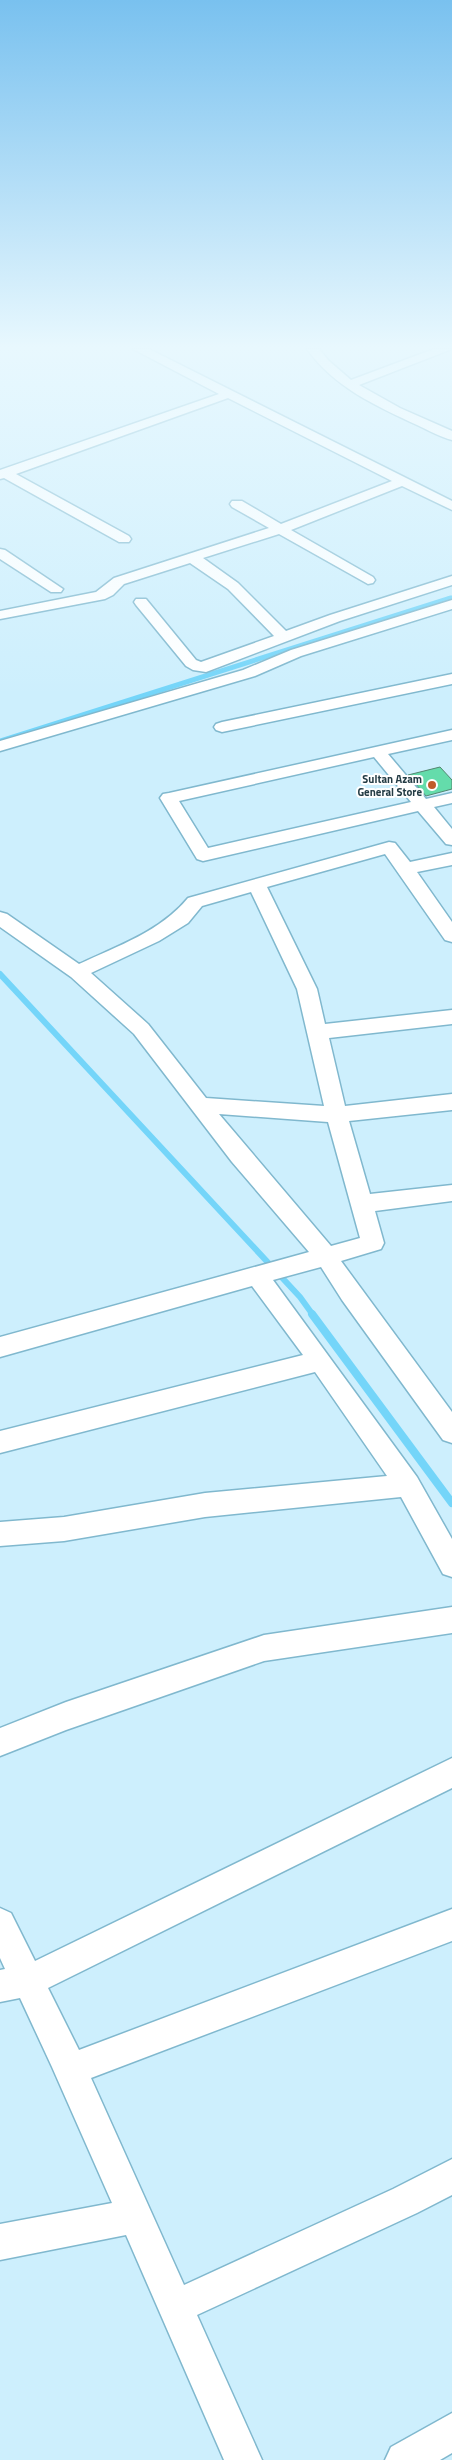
<svg xmlns="http://www.w3.org/2000/svg" width="452" height="2460" font-family="'Titillium Web',sans-serif">
  <style>
    .lines { fill: none; stroke-linecap: round; stroke-linejoin: round }
    .stream-far3 { stroke: #74d5f9; stroke-width: 4 }
    .stream-far2 { stroke: #74d5f9; stroke-width: 5 }
    .stream-far1 { stroke: #74d5f9; stroke-width: 6 }
    .stream { stroke: #74d5f9; stroke-width: 8 }
    .building { fill: #64dcab; stroke: #52866f }
    .street-casing { stroke: #80b8ce; stroke-width: 3 }
    .street { fill: #fff; fill-rule: evenodd }
    .poi-dot { fill: #c05b2a; stroke: #fff; stroke-width: 2 }
    .labels { text-anchor: middle; stroke-width: 4; stroke-linejoin: round; paint-order: stroke }
    .far-poi-label { font-size: 11px; font-weight: bold; fill: #233b44; stroke: #fff; text-anchor: end }
  </style>
  <rect width="100%" height="100%" fill="#cdeffd"/>
  <g class="lines">
    <path class="stream-far3" d="M 447,599 L 452,598"/>
    <path class="stream-far2" d="M 0,741 L 451,598"/>
    <path class="stream-far1" d="M 0,974 L 300,1297 L 313,1315"/>
    <path class="stream" d="M 312,1314 L 452,1503"/>
  </g>
  <path class="building" d="M 440,767 L 452,780 L 452,789 L 426,796 L 408,775 Z"/>
  <g class="lines">
    <defs>
      <g id="street">
        <path d="M 133,349 L 149,349 L 452,501 L 452,510 L 402,486 L 291,530 L 373,577 L 375,580 L 373,583 L 368,584 L 279,534 L 203,558 L 238,583 L 286,631 L 330,615 L 452,576 L 452,585 L 340,621 L 206,672 L 193,670 L 186,666 L 136,605 L 134,602 L 136,599 L 146,599 L 196,660 L 201,662 L 274,636 L 228,589 L 190,563 L 124,584 L 113,595 L 105,599 L 0,619 L 0,611 L 96,592 L 114,578 L 269,528 L 232,507 L 230,504 L 232,501 L 242,501 L 281,524 L 392,481 L 228,398 L 16,474 L 129,536 L 131,539 L 129,542 L 119,542 L 4,478 L 0,479 L 0,470 L 219,394 Z"/>
        <path d="M 307,349 L 319,349 L 329,361 L 351,380 L 434,349 L 452,349 L 359,385 L 400,408 L 452,431 L 452,440 C 440,437 428,430 417,425 C 376,406 334,387 307,349 Z"/>
        <path d="M 0,549 L 5,550 L 63,589 L 61,592 L 51,592 L 0,559 Z"/>
        <path d="M 452,600 L 452,609 L 301,656 L 255,676 L 0,751 L 0,741 L 243,670 L 291,650 Z"/>
        <path d="M 452,674 L 452,684 L 222,732 L 216,730 L 214,727 L 216,724 L 222,722 Z"/>
        <path d="M 452,730 L 452,740 L 388,754 L 426,799 L 452,793 L 452,803 L 434,807 L 452,829 L 452,845 L 446,844 L 418,811 L 203,861 L 197,859 L 160,798 L 163,794 L 169,793 ZM 374,757 L 411,802 L 208,848 L 179,801 Z"/>
        <path d="M 389,842 L 395,843 L 410,862 L 452,853 L 452,865 L 417,872 L 452,922 L 452,942 L 445,940 L 385,854 L 267,887 L 317,989 L 325,1024 L 452,1010 L 452,1024 L 329,1038 L 345,1106 L 452,1094 L 452,1110 L 349,1121 L 370,1194 L 452,1185 L 452,1201 L 375,1211 L 384,1243 L 381,1249 L 341,1261 L 452,1412 L 452,1443 L 443,1440 L 342,1300 L 321,1267 L 273,1280 L 417,1477 L 452,1539 L 452,1577 L 443,1574 L 401,1497 L 205,1517 L 64,1541 L 0,1546 L 0,1522 L 64,1517 L 205,1493 L 387,1476 L 315,1372 L 0,1453 L 0,1431 L 303,1355 L 252,1286 L 0,1357 L 0,1337 L 309,1252 L 232,1162 L 134,1034 L 71,977 L 0,927 L 0,912 L 7,914 L 79,964 C 118,946 161,931 188,898 ZM 251,892 L 297,989 L 324,1106 L 206,1098 L 148,1024 L 91,973 L 159,941 L 188,923 L 202,906 ZM 219,1114 L 328,1122 L 360,1238 L 331,1246 Z"/>
        <path d="M 452,1607 L 452,1633 L 264,1661 L 66,1730 L 0,1756 L 0,1728 L 66,1702 L 264,1635 Z"/>
        <path d="M 452,1758 L 452,1788 L 48,1988 L 79,2050 L 452,1909 L 452,1941 L 91,2078 L 184,2285 L 393,2189 L 452,2159 L 452,2195 L 417,2213 L 197,2315 L 262,2460 L 224,2460 L 126,2235 L 0,2260 L 0,2224 L 112,2203 L 52,2067 L 20,1998 L 0,2002 L 0,1970 L 5,1969 L 0,1958 L 0,1908 L 11,1913 L 35,1961 Z"/>
        <path d="M 452,2413 L 452,2453 L 440,2460 L 385,2460 L 391,2447 Z"/>
      </g>
    </defs>
    <use href="#street" class="street-casing"/>
    <use href="#street" class="street"/>
  </g>
  <linearGradient id="sky" x2="0" y2="1"><stop stop-color="#79c1ef"/><stop offset="0.5" stop-color="#e8f8fe"/><stop offset="1" stop-color="#e8f8fe" stop-opacity="0"/></linearGradient>
  <rect width="452" height="694" fill="url(#sky)"/>
  <circle class="poi-dot" cx="432" cy="785" r="5"/>
  <g class="labels">
    <g class="far-poi-label">
      <text x="422" y="783">Sultan Azam<tspan x="422" dy="13">General Store</tspan></text>
    </g>
  </g>
</svg>
